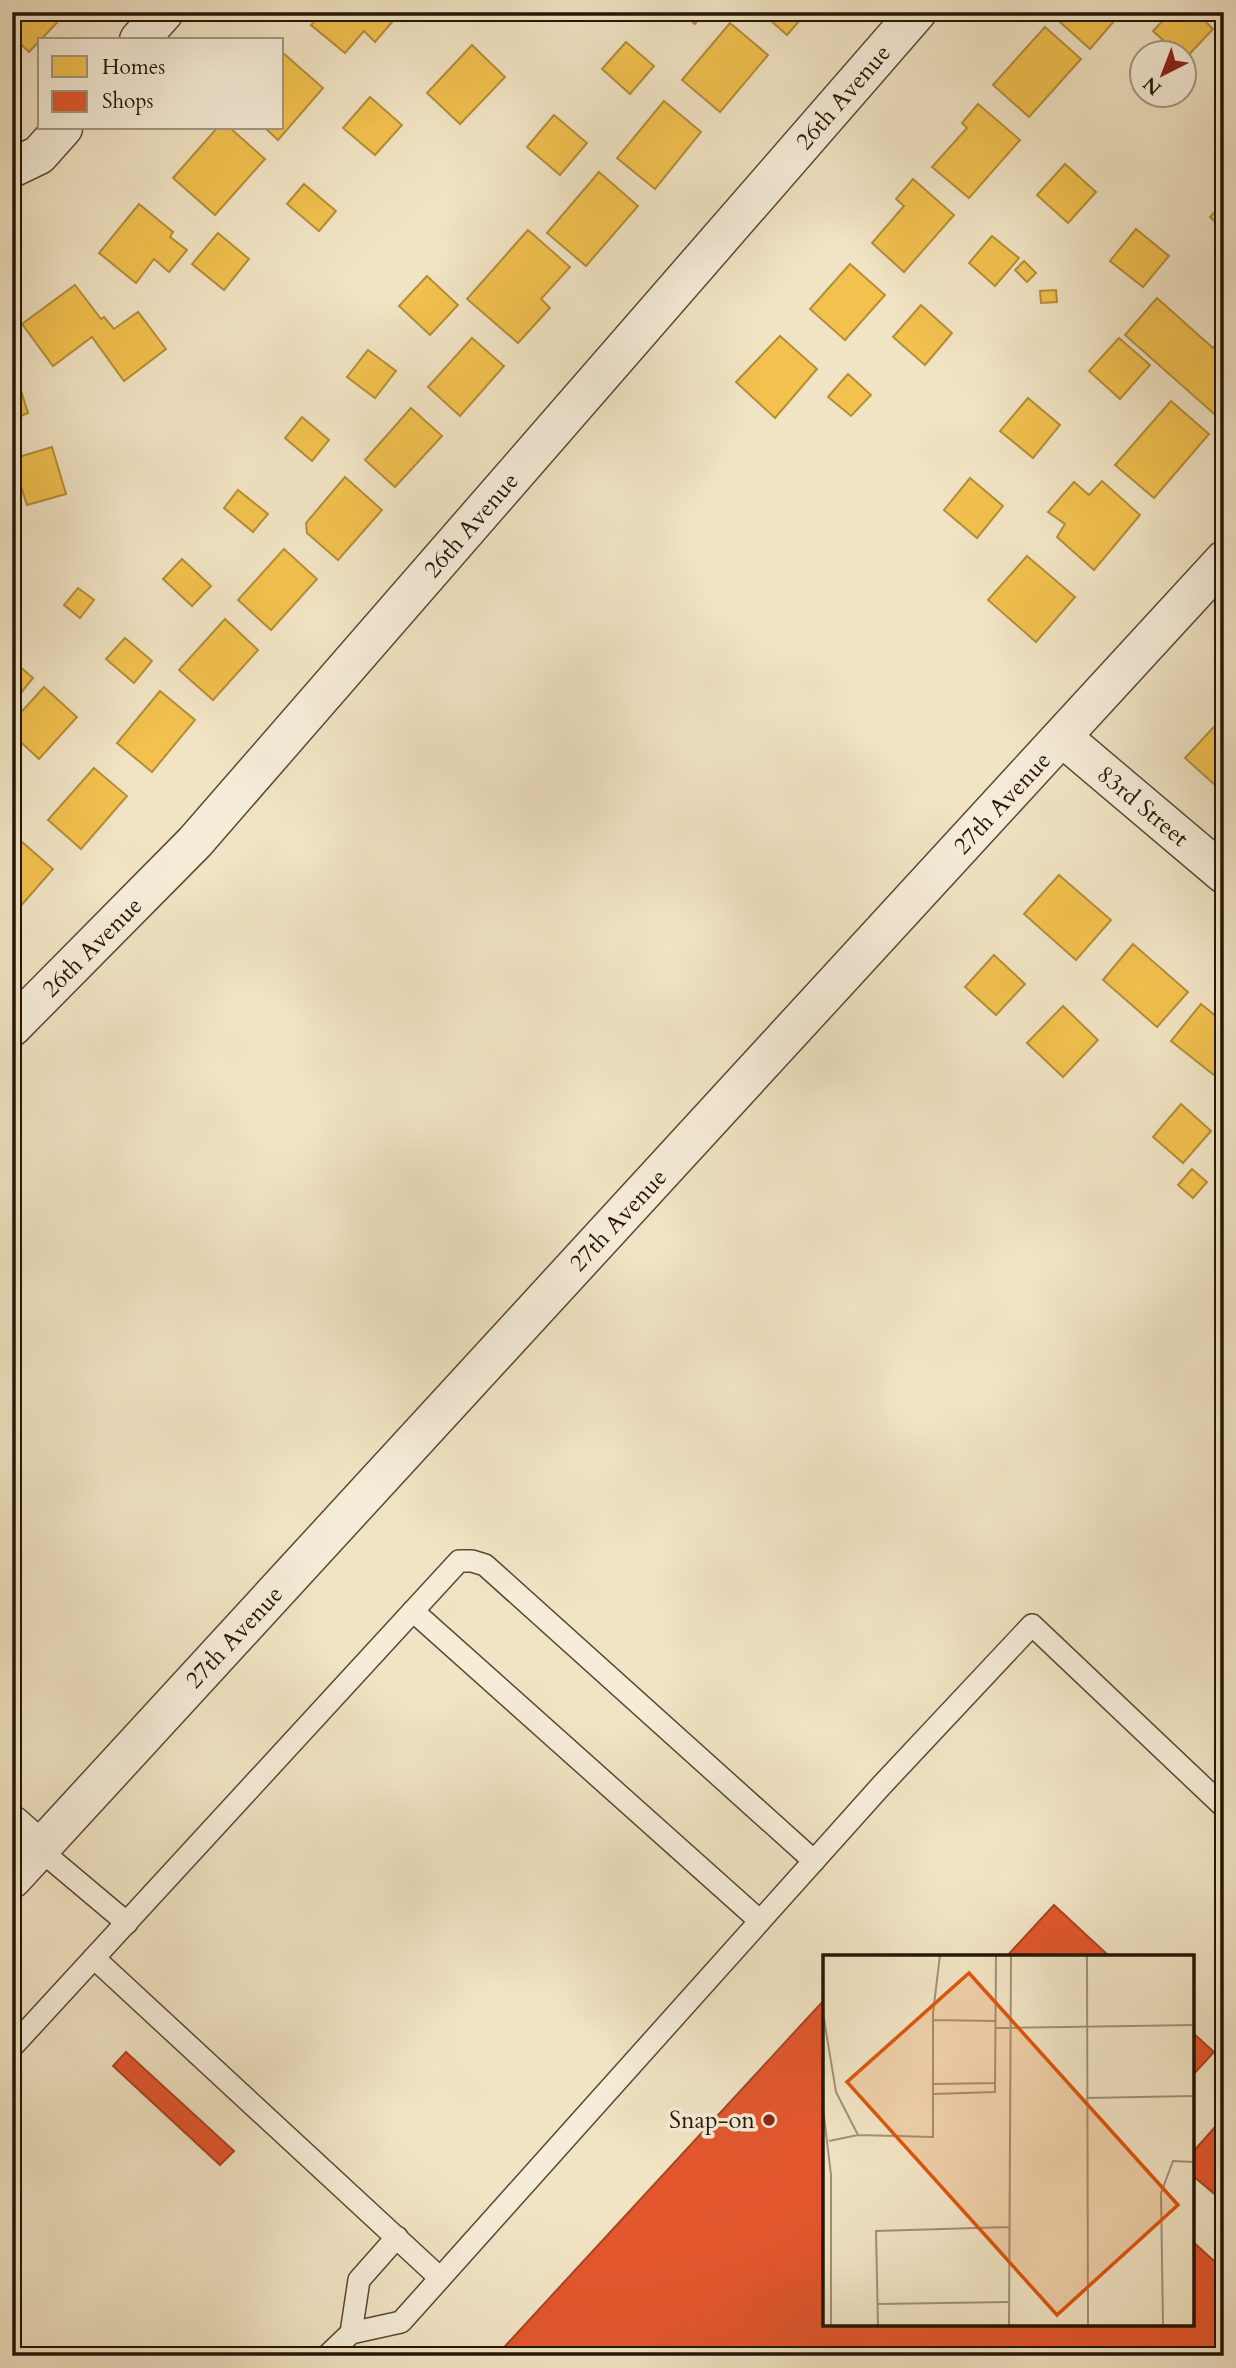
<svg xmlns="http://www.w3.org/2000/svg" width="1236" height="2368" font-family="Cardo,serif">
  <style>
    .homes { fill: #f2c14e; stroke: #b48e38; stroke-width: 2 }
    .shops { fill: #e4572e; stroke: #ab4421; stroke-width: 2 }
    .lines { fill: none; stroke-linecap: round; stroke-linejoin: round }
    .lane-casing { stroke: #584a33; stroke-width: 24 }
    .street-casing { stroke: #584a33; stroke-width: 41 }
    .lane { stroke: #f6edd9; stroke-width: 21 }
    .street { stroke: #f6edd9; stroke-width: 38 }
    .poi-dot { fill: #8f2418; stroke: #f6edd9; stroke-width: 2.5 }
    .labels { text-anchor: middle; stroke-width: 7; stroke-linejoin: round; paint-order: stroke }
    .street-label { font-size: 24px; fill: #251603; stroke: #f6edd9 }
    .poi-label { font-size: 24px; fill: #251603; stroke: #f6edd9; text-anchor: end }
    .inset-road { fill: none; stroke: #9f9277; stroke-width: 2 }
    .view { fill: #de560c; fill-opacity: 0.15; stroke: #de560c; stroke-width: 3.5 }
    .inset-edge { fill: none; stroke: #251603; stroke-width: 3.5 }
  </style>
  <rect width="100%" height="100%" fill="#f1e4c4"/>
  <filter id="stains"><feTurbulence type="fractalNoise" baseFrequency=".00286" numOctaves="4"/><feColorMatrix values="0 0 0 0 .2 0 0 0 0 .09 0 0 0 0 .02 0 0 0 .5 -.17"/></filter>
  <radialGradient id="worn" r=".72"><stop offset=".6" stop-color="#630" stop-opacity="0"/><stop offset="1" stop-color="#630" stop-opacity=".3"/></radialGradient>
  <g class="homes">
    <path d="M 12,12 L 67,12 L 29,52 L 12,36 Z"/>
    <path d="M 322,12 L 383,12 L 393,21 L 375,42 L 364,31 L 345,53 L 311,25 Z"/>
    <path d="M 681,12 L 704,12 L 695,24 Z"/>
    <path d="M 761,12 L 807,12 L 787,35 Z"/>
    <path d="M 1052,12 L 1122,12 L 1090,49 L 1051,14 Z"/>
    <path d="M 1171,12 L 1196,12 L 1213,29 L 1184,60 L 1184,52 L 1176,52 L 1153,31 Z"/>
    <path d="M 730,23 L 768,55 L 720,112 L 682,80 Z"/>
    <path d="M 1045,27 L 1081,59 L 1029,117 L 993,85 Z"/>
    <path d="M 626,42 L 654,66 L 630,94 L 602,69 Z"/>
    <path d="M 472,45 L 505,77 L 460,124 L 427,93 Z"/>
    <path d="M 282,52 L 323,88 L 278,140 L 265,128 L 282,128 Z"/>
    <path d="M 370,97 L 402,125 L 375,155 L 343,128 Z"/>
    <path d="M 664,101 L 701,132 L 655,189 L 617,158 Z"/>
    <path d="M 978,104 L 1020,140 L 969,198 L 932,167 L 967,128 L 962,123 Z"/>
    <path d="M 554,115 L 587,143 L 560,175 L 527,147 Z"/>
    <path d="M 217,128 L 230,128 L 265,159 L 215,215 L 173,178 Z"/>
    <path d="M 1065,164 L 1096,192 L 1068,223 L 1037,195 Z"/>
    <path d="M 599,172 L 638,206 L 586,266 L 547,233 Z"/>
    <path d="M 913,179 L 954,215 L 904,272 L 872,243 L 904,206 L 896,199 Z"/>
    <path d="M 304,184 L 336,211 L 319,231 L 287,204 Z"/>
    <path d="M 1224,202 L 1224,230 L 1210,217 Z"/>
    <path d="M 139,204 L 173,232 L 170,237 L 187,250 L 169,272 L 154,259 L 136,283 L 99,253 Z"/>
    <path d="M 1136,229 L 1169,256 L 1143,287 L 1110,261 Z"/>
    <path d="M 528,230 L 570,267 L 541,299 L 550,308 L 518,343 L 467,299 Z"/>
    <path d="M 218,233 L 249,259 L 224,290 L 192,264 Z"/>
    <path d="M 992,236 L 1019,258 L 995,286 L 969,263 Z"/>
    <path d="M 1024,261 L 1036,273 L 1027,282 L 1015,270 Z"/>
    <path d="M 850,264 L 885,295 L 845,340 L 810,309 Z"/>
    <path d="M 427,276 L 458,305 L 430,335 L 399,306 Z"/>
    <path d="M 75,285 L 101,319 L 104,317 L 114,329 L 138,312 L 166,349 L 124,381 L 92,337 L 53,366 L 22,324 Z"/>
    <path d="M 1056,290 L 1057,302 L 1041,303 L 1040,291 Z"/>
    <path d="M 1157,298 L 1213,348 L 1224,335 L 1224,417 L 1221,420 L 1125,335 Z"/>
    <path d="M 921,305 L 952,333 L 925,365 L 893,337 Z"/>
    <path d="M 780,336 L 817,369 L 775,418 L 736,382 Z"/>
    <path d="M 472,338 L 504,366 L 460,416 L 428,387 Z"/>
    <path d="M 1119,338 L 1150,365 L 1120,399 L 1089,371 Z"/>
    <path d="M 368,350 L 396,371 L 375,398 L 347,377 Z"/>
    <path d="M 12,362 L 28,413 L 12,420 Z"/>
    <path d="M 848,374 L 871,395 L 851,416 L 828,397 Z"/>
    <path d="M 1028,398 L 1060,425 L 1033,458 L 1000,431 Z"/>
    <path d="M 1171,401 L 1209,434 L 1154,498 L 1115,465 Z"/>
    <path d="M 411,408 L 442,436 L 395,487 L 365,460 Z"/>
    <path d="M 302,417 L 329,440 L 312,461 L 285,438 Z"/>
    <path d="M 52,447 L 66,494 L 27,505 L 12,459 Z"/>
    <path d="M 345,477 L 382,510 L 338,560 L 307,533 L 306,523 Z"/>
    <path d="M 970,478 L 1003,506 L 977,538 L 944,510 Z"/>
    <path d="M 1102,481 L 1140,515 L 1094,570 L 1057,537 L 1065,524 L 1048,512 L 1074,482 L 1089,495 Z"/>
    <path d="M 238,490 L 268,514 L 253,532 L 224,508 Z"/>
    <path d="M 284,549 L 317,579 L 271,630 L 238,600 Z"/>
    <path d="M 1027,556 L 1075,597 L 1036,642 L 988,600 Z"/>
    <path d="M 182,559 L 211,586 L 192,606 L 163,579 Z"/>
    <path d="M 78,588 L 94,600 L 80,618 L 64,605 Z"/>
    <path d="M 225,619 L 258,650 L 213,700 L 179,670 Z"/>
    <path d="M 125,638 L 152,661 L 134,683 L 106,659 Z"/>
    <path d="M 18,665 L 33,678 L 20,694 L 12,688 L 12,672 Z"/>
    <path d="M 44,687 L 77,717 L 39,759 L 12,734 L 21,724 L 15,719 Z"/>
    <path d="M 160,691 L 195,720 L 152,772 L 117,743 Z"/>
    <path d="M 1224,716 L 1224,793 L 1185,758 Z"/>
    <path d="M 94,768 L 127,796 L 81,849 L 48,820 Z"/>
    <path d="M 21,841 L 53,869 L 12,916 L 12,851 Z"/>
    <path d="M 1059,875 L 1111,920 L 1076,960 L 1024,914 Z"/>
    <path d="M 1133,944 L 1188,992 L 1157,1027 L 1103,980 Z"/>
    <path d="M 994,955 L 1025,984 L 996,1015 L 965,987 Z"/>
    <path d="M 1201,1004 L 1217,1017 L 1222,1011 L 1224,1013 L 1224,1083 L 1171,1041 Z"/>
    <path d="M 1063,1006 L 1098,1040 L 1063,1077 L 1027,1043 Z"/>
    <path d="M 1181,1104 L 1211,1131 L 1183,1163 L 1153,1137 Z"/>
    <path d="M 1192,1169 L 1207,1182 L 1193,1198 L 1178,1185 Z"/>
  </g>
  <g class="shops">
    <path d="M 1054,1905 L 1110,1957 L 1006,1957 Z"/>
    <path d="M 825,1999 L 825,2324 L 1192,2324 L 1192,2241 L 1224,2270 L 1224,2356 L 496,2356 Z"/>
    <path d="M 1192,2032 L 1214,2052 L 1192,2076 Z"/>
    <path d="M 126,2052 L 234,2151 L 220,2165 L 113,2066 Z"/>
    <path d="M 1224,2117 L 1224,2202 L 1192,2175 L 1192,2153 Z"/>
  </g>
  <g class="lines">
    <defs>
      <g id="lane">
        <path d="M 413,1611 L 760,1921"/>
        <path d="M 39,1849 L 127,1923"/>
        <path d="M 94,1958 L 440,2278"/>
        <path d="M 12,2047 L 459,1561 L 472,1561 L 485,1565 L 814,1861"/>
        <path d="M 351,2333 L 359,2280 L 397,2237"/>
        <path d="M 327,2356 L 351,2333 L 401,2322 L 881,1786 L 1032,1625 L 1224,1807"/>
      </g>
      <g id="street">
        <path d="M 139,40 L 164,12"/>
        <path d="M 12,168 L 39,155 L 63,128"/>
        <path d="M 1062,737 L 1224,874"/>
        <path d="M 12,1027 L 195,842 L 917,12"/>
        <path d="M 12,1825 L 39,1849"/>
        <path d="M 12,1879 L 1224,560"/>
      </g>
    </defs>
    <use href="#lane" class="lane-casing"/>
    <use href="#street" class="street-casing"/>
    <use href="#lane" class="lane"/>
    <use href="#street" class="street"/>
  </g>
  <circle class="poi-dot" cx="769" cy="2120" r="7"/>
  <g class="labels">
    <g class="street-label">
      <text transform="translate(843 97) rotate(-49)" y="8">26th Avenue</text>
      <text transform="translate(471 525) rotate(-49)" y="8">26th Avenue</text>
      <text transform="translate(1002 803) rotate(-47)" y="8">27th Avenue</text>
      <text transform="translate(1143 806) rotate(40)" y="8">83rd Street</text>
      <text transform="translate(92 947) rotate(-45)" y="8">26th Avenue</text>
      <text transform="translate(618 1220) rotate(-47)" y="8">27th Avenue</text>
      <text transform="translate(234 1637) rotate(-47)" y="8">27th Avenue</text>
    </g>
    <g class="poi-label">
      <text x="755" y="2128">Snap-on</text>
    </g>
  </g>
  <g transform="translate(823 1955)">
    <rect width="371" height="371" fill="#f1e4c4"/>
    <path class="inset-road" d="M 264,0 L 265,371M 0,58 L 13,137 L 35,180 L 6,186M 110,65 L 173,66M 173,73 L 371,70M 111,129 L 172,128M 111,139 L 172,137 L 173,0M 263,143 L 371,141M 0,153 L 8,220 L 8,371M 35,180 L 110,182 L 110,58 L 117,0M 55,349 L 185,347M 55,371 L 53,276 L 186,272M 186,371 L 188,0M 340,371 L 338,238 L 350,206 L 371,207"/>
    <path class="view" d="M 146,18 L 355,250 L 234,360 L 24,127 Z"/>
    <rect width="371" height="371" class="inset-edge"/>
  </g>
  <rect width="1236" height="2368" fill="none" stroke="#f1e4c4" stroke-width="42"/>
  <rect x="14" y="14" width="1208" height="2340" fill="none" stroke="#251603" stroke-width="3.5"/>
  <rect x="21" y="21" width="1194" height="2326" fill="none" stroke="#251603" stroke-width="2"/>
  <rect x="38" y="38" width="245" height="91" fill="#f6edd9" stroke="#a29783" stroke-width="2"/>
  <rect x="52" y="56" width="35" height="21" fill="#f2c14e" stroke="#a29783" stroke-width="2"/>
  <text x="102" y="74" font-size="21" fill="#251603">Homes</text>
  <rect x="52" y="91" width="35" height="21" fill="#e4572e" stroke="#a29783" stroke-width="2"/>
  <text x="102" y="108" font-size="21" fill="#251603">Shops</text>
  <g transform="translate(1163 74) rotate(222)"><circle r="33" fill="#f6edd9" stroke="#a29783" stroke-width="2"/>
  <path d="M0-5L12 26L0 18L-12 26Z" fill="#8f2418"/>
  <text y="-10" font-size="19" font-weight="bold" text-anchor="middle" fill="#251603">N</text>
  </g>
  <rect width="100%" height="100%" filter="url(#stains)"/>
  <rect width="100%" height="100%" fill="url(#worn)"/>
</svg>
